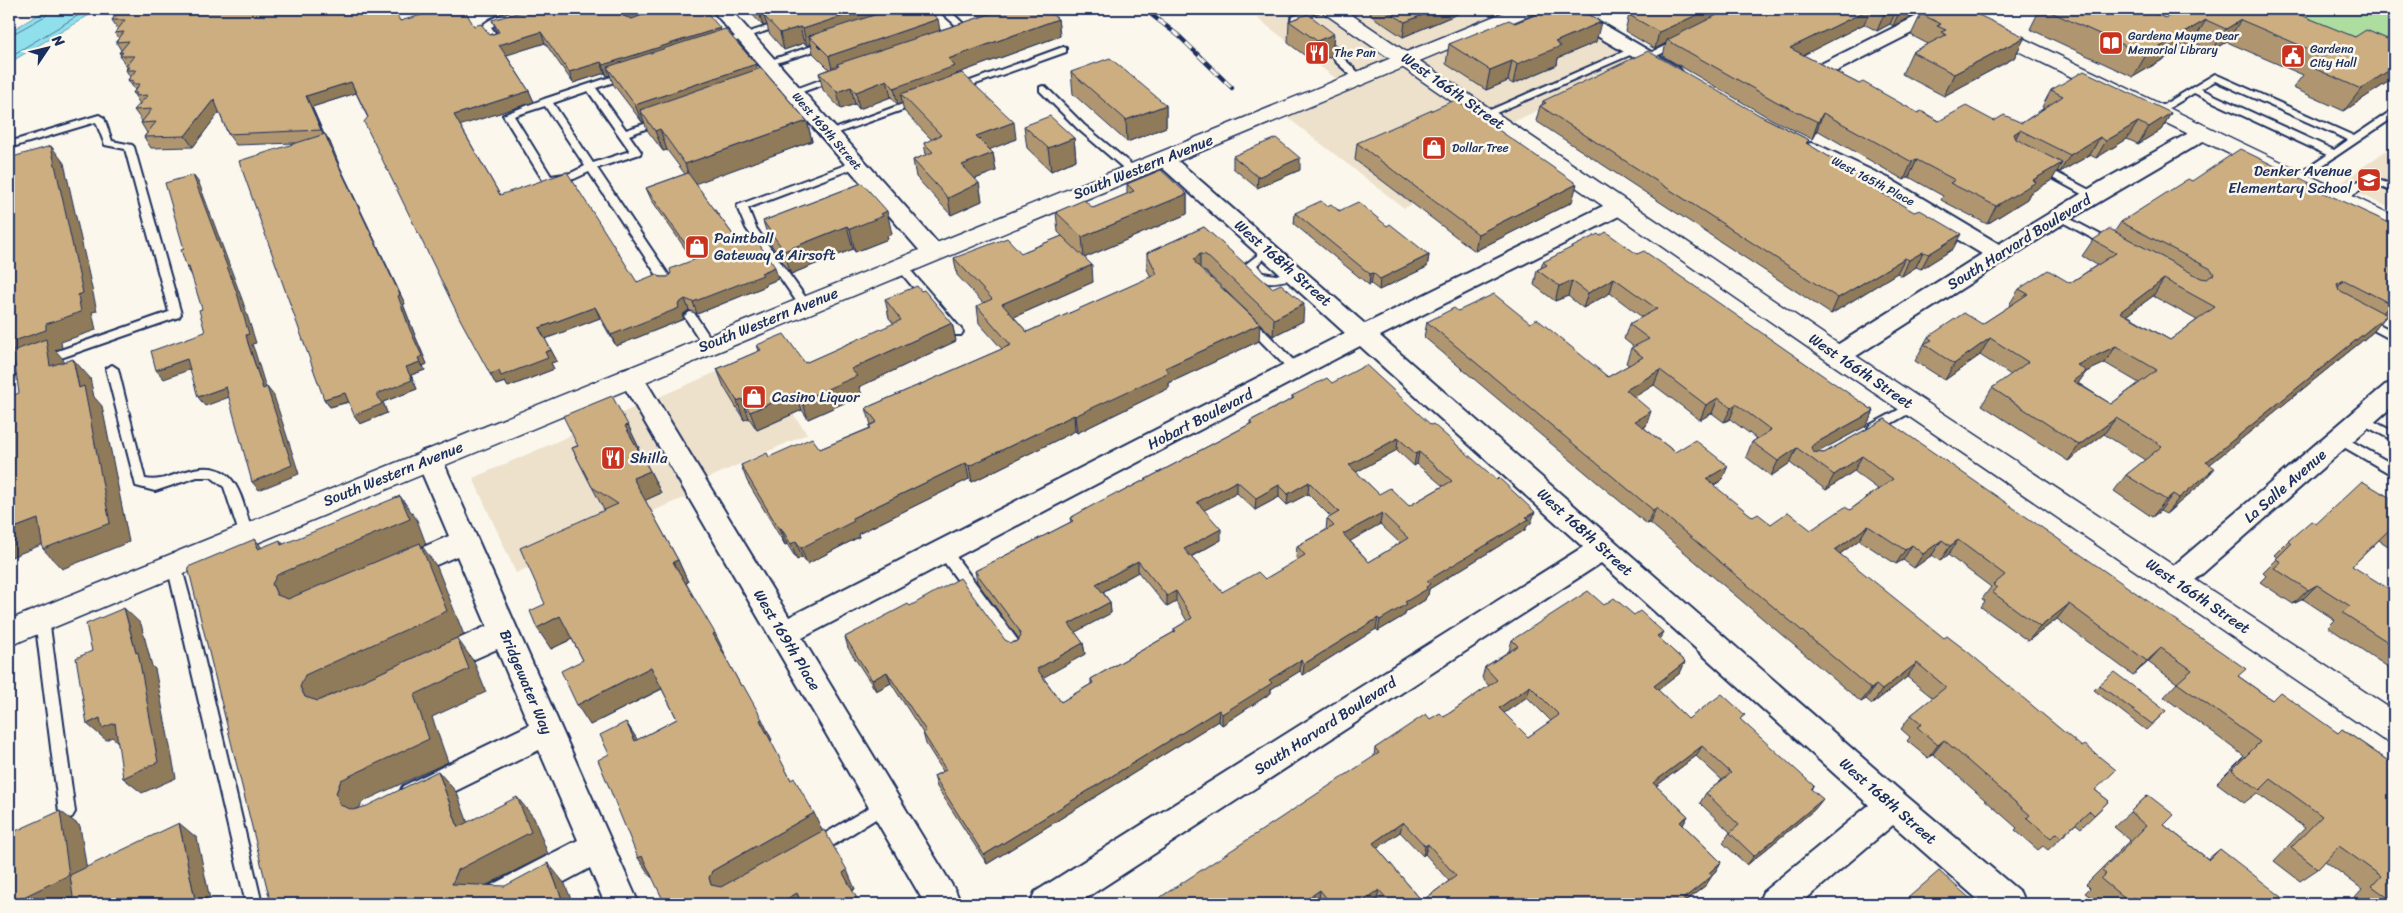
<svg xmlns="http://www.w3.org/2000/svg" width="2403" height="913" font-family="Sriracha,sans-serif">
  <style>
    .built { fill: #ede1cc }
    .green { fill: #adde9f; stroke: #64867e }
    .water { fill: #90e0ec; stroke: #6199b3 }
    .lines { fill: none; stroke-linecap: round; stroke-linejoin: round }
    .shore { stroke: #4a7697; stroke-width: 1 }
    .service-casing { stroke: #1b2f5e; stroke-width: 4 }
    .minor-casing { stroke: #1b2f5e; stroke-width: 4 }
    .tertiary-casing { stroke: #1b2f5e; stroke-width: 3 }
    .secondary-casing { stroke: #1b2f5e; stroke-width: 3 }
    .primary-casing { stroke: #1b2f5e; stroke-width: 3 }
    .service { fill: #fbf7ec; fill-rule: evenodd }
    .minor { fill: #fbf7ec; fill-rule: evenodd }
    .tertiary { fill: #fbf7ec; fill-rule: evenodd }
    .secondary { fill: #fbf7ec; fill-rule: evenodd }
    .primary { fill: #fbf7ec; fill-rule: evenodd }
    .rail-casing { stroke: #1b2f5e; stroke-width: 4.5 }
    .rail { stroke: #fbf7ec; stroke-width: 3; stroke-dasharray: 9; stroke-linecap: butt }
    .wall { fill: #af966f; stroke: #1b2f5e; fill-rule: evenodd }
    .shaded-wall { fill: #8f7a5a; stroke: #1b2f5e }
    .building { fill: #ccae81; stroke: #1b2f5e; fill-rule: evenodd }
    .labels { text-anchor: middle; stroke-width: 5; stroke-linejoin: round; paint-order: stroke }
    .far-poi-label { font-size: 12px; fill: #1b2f5e; stroke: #fbf7ec; text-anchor: start }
    .far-street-label { font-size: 12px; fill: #1b2f5e; stroke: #fbf7ec }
    .street-label { font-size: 15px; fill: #1b2f5e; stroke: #fbf7ec }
    .poi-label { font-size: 15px; fill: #1b2f5e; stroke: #fbf7ec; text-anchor: start }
  </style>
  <rect width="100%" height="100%" fill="#fbf7ec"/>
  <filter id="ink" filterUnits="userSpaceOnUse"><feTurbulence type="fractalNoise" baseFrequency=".02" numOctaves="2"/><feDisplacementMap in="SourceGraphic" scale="10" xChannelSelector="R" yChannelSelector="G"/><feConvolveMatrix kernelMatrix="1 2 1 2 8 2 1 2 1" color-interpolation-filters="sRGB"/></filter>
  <g filter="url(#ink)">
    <g class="built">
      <path d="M 1282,9 L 1564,9 L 1650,59 L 1504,126 L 1511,158 L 1404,208 L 1279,111 L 1343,84 L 1257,18 Z"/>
      <path d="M 2394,145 L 2394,210 L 2339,184 L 2367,164 Z"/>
      <path d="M 753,356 L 807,434 L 695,484 L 699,493 L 671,503 L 516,573 L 473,478 Z"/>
    </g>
    <path class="green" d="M 2246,9 L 2394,9 L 2394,46 L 2384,54 Z"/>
    <path class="water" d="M 48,9 L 99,9 L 9,63 L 9,32 Z"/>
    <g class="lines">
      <g class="shore">
        <path d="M 9,36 L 47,15 L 49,9"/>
        <path d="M 9,57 L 89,9"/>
      </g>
      <defs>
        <g id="service">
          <path d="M 521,9 L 533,9 L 491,27 L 502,42 L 494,44 L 482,26 C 491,16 508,13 521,9 Z"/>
          <path d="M 932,9 L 948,9 L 969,29 L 962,37 L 956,37 L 955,35 L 960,29 L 941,12 L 912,19 L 908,16 Z"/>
          <path d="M 1314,9 L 1325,9 L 1300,20 L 1304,26 L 1297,28 L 1291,19 L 1292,17 Z"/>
          <path d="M 780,22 L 787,24 L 721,46 L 713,44 Z"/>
          <path d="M 1319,36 L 1341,50 L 1343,58 L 1362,76 L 1362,80 L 1356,80 L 1335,61 L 1333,53 L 1315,39 Z"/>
          <path d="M 1679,39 L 1684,42 L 1682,44 L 1650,59 L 1642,57 Z"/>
          <path d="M 827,41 L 832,44 L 830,46 L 770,65 L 767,66 L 762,63 Z"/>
          <path d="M 1063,47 L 1066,48 L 1066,52 L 959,90 L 956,91 L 951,88 Z"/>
          <path d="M 1634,47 L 1637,48 L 1637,52 L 1489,116 L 1486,117 L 1481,114 Z"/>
          <path d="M 626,72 L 631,75 L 629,77 L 596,88 L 626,130 L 662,118 L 667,121 L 629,135 L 641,152 L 640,154 L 597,168 L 674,283 L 668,287 L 664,286 L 589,172 L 574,179 L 544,182 L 503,115 L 544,99 ZM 588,91 L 630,151 L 593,163 L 553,103 ZM 545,106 L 585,166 L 571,173 L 551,176 L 514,116 Z"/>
          <path d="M 836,74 L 839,75 L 839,79 L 796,94 L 790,94 L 788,92 Z"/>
          <path d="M 2215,74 L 2354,136 L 2391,111 L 2394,110 L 2394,117 L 2298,182 L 2294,181 L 2294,177 L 2327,155 L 2194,93 L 2161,113 L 2158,114 L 2153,111 ZM 2215,81 L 2348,140 L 2334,150 L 2201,89 Z"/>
          <path d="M 1043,86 L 1046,87 L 1084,125 L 1137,169 L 1137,173 L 1129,173 L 1078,129 L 1040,91 L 1040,87 Z"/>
          <path d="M 919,98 L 924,101 L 922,103 L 832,135 L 829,136 L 824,133 Z"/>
          <path d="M 99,115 L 104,118 L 112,141 L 132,145 L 134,147 L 181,314 L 179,317 L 9,376 L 9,368 L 169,312 L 125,149 L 105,145 L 96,122 L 9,148 L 9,142 Z"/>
          <path d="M 856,161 L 860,162 L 860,166 L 748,208 L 756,228 L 811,305 L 805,309 L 801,308 L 746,228 L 737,207 L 738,205 Z"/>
          <path d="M 2040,164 L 2097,194 L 2098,196 L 2093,199 L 2089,198 L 2036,169 L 2035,167 Z"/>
          <path d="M 2371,178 L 2394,185 L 2394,192 C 2386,190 2380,185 2371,185 C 2358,185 2350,204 2336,201 L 2335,199 L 2356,182 Z"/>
          <path d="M 2059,213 L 2116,243 L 2117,245 L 2116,247 L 2108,247 L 2055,218 L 2055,214 Z"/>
          <path d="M 1268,247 L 1273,250 L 1257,265 L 1263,273 L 1276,275 L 1295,270 L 1300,274 L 1299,277 C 1275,283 1259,289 1246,264 Z"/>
          <path d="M 901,262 L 905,264 L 961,329 L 963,332 L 961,335 L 953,335 L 897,268 L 896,266 Z"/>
          <path d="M 690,312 L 694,313 L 713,342 L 715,345 L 713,348 L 705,348 L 686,319 L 684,316 Z"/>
          <path d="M 1247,316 L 1251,317 L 1300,367 L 1302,370 L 1300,373 L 1292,373 L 1243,323 L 1241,320 L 1243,317 Z"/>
          <path d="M 2364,316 L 2394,332 L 2394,341 L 2360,323 L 2358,320 Z"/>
          <path d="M 112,365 L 118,369 L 145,479 C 159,482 170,476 183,472 C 237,454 240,495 253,535 L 251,539 L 241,539 L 224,487 L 211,477 L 197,477 L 155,491 L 136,486 L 106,369 Z"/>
          <path d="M 1913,402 L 1917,403 L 1919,406 L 1917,409 L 1878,431 L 1870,431 L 1868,428 L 1870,425 Z"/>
          <path d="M 2362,415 L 2394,432 L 2394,441 L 2358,422 L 2356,419 L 2358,416 Z"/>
          <path d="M 2339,434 L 2394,465 L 2394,476 L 2335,442 L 2333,439 L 2335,436 Z"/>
          <path d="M 944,546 L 949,547 L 1019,642 L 1021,646 L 1019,650 L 1014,652 L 1009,650 L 939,555 L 937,551 L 939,547 Z"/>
          <path d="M 174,560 L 179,561 L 181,565 L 190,598 L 262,904 L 246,904 L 167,565 L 169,561 Z"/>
          <path d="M 42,613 L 47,615 L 49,619 L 75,812 L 72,817 L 67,819 L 62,817 L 59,812 L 35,619 L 37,615 Z"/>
          <path d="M 885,798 L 890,800 L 893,805 L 890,810 L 821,853 L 815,855 L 809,853 L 807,848 L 809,843 Z"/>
        </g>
        <g id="minor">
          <path d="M 711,9 L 730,9 L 942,248 L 945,253 L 942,258 L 934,260 L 926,258 Z"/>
          <path d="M 1555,9 L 1577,9 L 1679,68 L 1682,72 L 1679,76 L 1672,78 L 1665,76 L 1558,13 Z"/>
          <path d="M 1931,9 L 1954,9 L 1951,13 L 1835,72 L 1828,74 L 1821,72 L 1818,68 L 1821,64 Z"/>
          <path d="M 2203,127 L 2210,129 L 2213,133 L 2210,137 L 2072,218 L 1847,362 L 1838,364 L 1829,362 L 1826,356 L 1829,350 L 1982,254 L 1874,189 L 1804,153 L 1801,149 L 1804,145 L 1811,143 L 1818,145 L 1890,179 L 1999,244 L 2102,181 L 2196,129 Z"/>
          <path d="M 1164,153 L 1171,155 L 1365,324 L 1611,202 L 1619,200 L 1627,202 L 1630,207 L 1627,212 L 1380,336 L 1904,794 L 2020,892 L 2025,904 L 1983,904 L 1893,825 L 1800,904 L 1758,904 L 1763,892 L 1869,805 L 1601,563 L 1077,904 L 1030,904 L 1035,892 L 1583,547 L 1360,346 L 802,638 L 956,892 L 961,904 L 925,904 L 618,376 L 621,370 L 630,367 L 639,370 L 789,617 L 1345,333 L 1157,163 L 1154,159 L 1157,155 Z"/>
          <path d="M 2394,382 L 2394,405 L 2185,589 L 2175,592 L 2165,589 L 2161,581 L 2165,573 L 2385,385 Z"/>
          <path d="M 429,449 L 438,452 L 442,459 L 639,904 L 605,904 L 590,868 L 523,904 L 473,904 L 478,892 L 578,840 L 539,750 L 425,806 L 414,811 L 403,806 L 398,796 L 403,786 L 529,725 L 497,649 L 434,677 L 423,673 L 419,664 L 423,655 L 487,626 L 457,556 L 396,582 L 386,579 L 382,571 L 386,563 L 449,536 L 416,459 L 420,452 Z"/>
        </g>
        <path id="tertiary" d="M 1321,9 L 1343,9 L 1847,350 L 2394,711 L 2394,743 L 2382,739 L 1829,362 L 1324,13 Z"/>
        <path id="secondary" d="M 1937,9 L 1962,9 L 2394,216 L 2394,232 L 2386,230 L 1940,13 Z"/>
        <path id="primary" d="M 1512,9 L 1538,9 L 1535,13 L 9,646 L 9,620 Z"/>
      </defs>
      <use href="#service" class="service-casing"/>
      <use href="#minor" class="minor-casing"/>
      <use href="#tertiary" class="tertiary-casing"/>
      <use href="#secondary" class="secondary-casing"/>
      <use href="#primary" class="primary-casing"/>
      <use href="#service" class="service"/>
      <use href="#minor" class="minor"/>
      <use href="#tertiary" class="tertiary"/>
      <use href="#secondary" class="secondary"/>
      <use href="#primary" class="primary"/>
      <defs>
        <path id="rail" d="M 1144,9 L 1179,36 L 1232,88"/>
      </defs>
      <use href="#rail" class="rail-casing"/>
      <use href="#rail" class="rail"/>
    </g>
    <g class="wall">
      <path d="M 121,9 L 400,21 L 474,26 L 490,35 L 497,32 L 492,20 L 720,28 L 721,30 L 757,70 L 807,121 L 812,141 L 695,183 L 739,243 L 778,279 L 766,284 L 766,286 L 697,314 L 689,310 L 682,315 L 684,319 L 616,346 L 600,318 L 545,339 L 557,361 L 551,363 L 554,369 L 508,387 L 505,382 L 496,385 L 356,93 L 312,107 L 324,134 L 325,134 L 330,142 L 340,167 L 405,304 L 403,304 L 416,338 L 427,364 L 423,366 L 425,370 L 411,375 L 417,389 L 383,402 L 387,413 L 360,424 L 349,402 L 330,407 L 324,399 L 296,143 L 236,145 L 228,134 L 219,112 L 193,147 L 151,148 L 144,137 L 147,133 L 141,123 L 142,121 L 134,110 L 140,104 L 133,93 L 135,90 L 128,80 L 130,77 L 126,70 L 127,69 L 125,67 L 126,66 L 120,56 L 121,55 L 119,53 L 121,50 L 116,42 L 119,38 L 115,33 L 118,29 L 112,20 ZM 545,43 L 573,83 L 605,73 L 607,76 L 610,75 L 613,84 L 642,122 L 644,121 L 647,130 L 663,151 L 667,150 L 685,174 L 646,188 L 651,199 L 693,260 L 668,277 L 660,277 L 637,282 L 500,195 L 460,125 L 534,102 L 529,91 L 506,55 Z"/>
      <path d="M 747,9 L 926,9 L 940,30 L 981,17 L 971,9 L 1045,9 L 1058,19 L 1060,36 L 956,74 L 1016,139 L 989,149 L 993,153 L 996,171 L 975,179 L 979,183 L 982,201 L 951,215 L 916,177 L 913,160 L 926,155 L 924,143 L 932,140 L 904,111 L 902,103 L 898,105 L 891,97 L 859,109 L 855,104 L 841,109 L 823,90 L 819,73 L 829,69 L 813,53 L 811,44 L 807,46 L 804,43 L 784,50 L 769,33 L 767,25 L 763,26 Z"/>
      <path d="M 1371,9 L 1469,9 L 1403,37 L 1370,15 Z"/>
      <path d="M 1620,9 L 1926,9 L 1893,26 L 1890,24 L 1877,31 L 1864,24 L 1803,55 L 1859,84 L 1918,113 L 1939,121 L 1994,121 L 2022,123 L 2044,108 L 2042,107 L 2051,90 L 2171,113 L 2161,130 L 2138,144 L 2127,139 L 2096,158 L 2090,155 L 2060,172 L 2057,171 L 2052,180 L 2030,193 L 2027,199 L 1987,224 L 1941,200 L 1943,196 L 1909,177 L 1904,180 L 1817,130 L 1812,139 L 1771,119 L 1663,56 L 1666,43 L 1655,49 L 1625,31 L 1629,15 L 1630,14 Z"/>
      <path d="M 2040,9 L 2144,9 L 2165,18 L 2182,9 L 2355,37 L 2392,41 L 2394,39 L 2394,78 L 2344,111 L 2293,88 L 2303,75 L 2227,42 L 2212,51 L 2193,42 L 2133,77 L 2030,29 Z"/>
      <path d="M 1308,14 L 1332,56 L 1315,63 L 1288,43 L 1289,21 Z"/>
      <path d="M 1921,14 L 2025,37 L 2014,58 L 1944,96 L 1902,74 L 1912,52 L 1928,44 L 1911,35 Z"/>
      <path d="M 1515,23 L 1596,42 L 1558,58 L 1557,65 L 1513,84 L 1508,81 L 1486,90 L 1446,64 L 1449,44 Z"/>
      <path d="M 1071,72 L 1166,105 L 1166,127 L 1127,142 L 1073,94 Z"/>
      <path d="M 1543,101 L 1761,116 L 1809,140 L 1807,144 L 1878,187 L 1877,191 L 1953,249 L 1921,269 L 1916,267 L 1902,276 L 1897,273 L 1831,314 L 1536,121 L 1540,106 L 1542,105 Z"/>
      <path d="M 1024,126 L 1074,138 L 1076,160 L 1051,171 L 1027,148 Z"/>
      <path d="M 1357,143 L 1572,202 L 1475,251 L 1355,160 Z"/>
      <path d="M 1233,156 L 1300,170 L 1257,188 L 1233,168 Z"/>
      <path d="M 2192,181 L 2308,186 L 2394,306 L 2384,314 L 2387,315 L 2373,332 L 2209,465 L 2215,468 L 2201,484 L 2166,514 L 2160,511 L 2152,517 L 2114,491 L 2126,475 L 2145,460 L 2104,434 L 2068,461 L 1982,405 L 1992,388 L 2011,375 L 1980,355 L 1945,380 L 1915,361 L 1928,337 L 1982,324 L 2010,306 L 2009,305 L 2019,289 L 2070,283 L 2097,265 L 2082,256 L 2093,240 L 2115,231 L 2121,222 ZM 2153,296 L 2197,320 L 2170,340 L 2127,315 ZM 2105,363 L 2139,383 L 2111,404 L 2078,383 L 2086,372 Z"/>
      <path d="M 862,183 L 892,234 L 887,236 L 888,239 L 855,252 L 853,249 L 791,274 L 770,243 L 763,221 Z"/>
      <path d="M 1127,184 L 1187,194 L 1187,214 L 1084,258 L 1093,282 L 1014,317 L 1027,332 L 1151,277 L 1147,269 L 1147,253 L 1204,227 L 1303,321 L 1273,336 L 1206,272 L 1203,271 L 1259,341 L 1169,383 L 1169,388 L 1077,433 L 1075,431 L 972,482 L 969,479 L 858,534 L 859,537 L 807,564 L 802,557 L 797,560 L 787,544 L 785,545 L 747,481 L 741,465 L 769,457 L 820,449 L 870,428 L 869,426 L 871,425 L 866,408 L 1002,349 L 979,323 L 977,306 L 983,303 L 957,275 L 954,258 L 1021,253 L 1062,236 L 1058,232 L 1056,212 L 1093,208 L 1127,194 Z"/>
      <path d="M 1327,206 L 1387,226 L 1429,255 L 1427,267 L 1379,290 L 1371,284 L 1369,285 L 1294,224 L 1295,213 Z"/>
      <path d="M 1600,236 L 1637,254 L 1874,411 L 1866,426 L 1817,452 L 1824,453 L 1885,419 L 2238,676 L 2272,700 L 2338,733 L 2342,729 L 2394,765 L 2394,904 L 2362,904 L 2354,898 L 2362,889 L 2325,861 L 2318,869 L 2300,881 L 2274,861 L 2305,828 L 2257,793 L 2244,803 L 2217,783 L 2244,756 L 2164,697 L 2177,683 L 2148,662 L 2133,675 L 2057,619 L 2028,641 L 1981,607 L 1985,601 L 1982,599 L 1991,587 L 1948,555 L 1940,561 L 1932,555 L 1914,568 L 1903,560 L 1896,564 L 1859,540 L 1840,554 L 2095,790 L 2109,801 L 2081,828 L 2076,824 L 2048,850 L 2043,846 L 2038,850 L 2015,830 L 2017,828 L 1933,754 L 1928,758 L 1907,741 L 1910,737 L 1901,729 L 1911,715 L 1933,698 L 1907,677 L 1872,704 L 1866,699 L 1861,702 L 1650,523 L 1647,524 L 1424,337 L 1427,322 L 1458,311 L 1530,323 L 1608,377 L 1629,365 L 1626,363 L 1631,348 L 1634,347 L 1624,339 L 1629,324 L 1642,317 L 1610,293 L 1583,308 L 1568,296 L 1555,301 L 1534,285 L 1537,270 L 1541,268 L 1543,262 ZM 1654,385 L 1700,420 L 1712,413 L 1724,422 L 1730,419 L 1757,439 L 1752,442 L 1746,457 L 1771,476 L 1790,463 L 1826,490 L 1854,471 L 1878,489 L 1850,510 L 1811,530 L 1771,524 L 1753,517 L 1713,486 L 1722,480 L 1675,452 L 1644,428 L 1646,426 L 1634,397 Z"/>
      <path d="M 921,291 L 952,323 L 956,341 L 859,387 L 862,395 L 808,419 L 802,410 L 757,430 L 749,418 L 744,420 L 724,387 L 717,369 L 759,351 L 757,345 L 805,363 L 894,324 L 889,318 L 885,299 Z"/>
      <path d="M 1332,383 L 1531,523 L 1527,526 L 1525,530 L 1429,589 L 1428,595 L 1426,597 L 1425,600 L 1405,612 L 1405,615 L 1378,631 L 1376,629 L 1303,675 L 1300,671 L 1271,689 L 1271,693 L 1222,725 L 1218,721 L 987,864 L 937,787 L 934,776 L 943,771 L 926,744 L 923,733 L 891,683 L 876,691 L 848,648 L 845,637 L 910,606 L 1011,643 L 1018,641 L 1019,639 L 977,582 L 975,571 L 1071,522 L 1070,518 L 1118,494 L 1250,424 L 1250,421 L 1292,399 L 1292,396 ZM 1397,450 L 1414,466 L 1417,464 L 1443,486 L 1409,506 L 1379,494 L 1356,472 ZM 1237,493 L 1255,510 L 1279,497 L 1287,505 L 1308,494 L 1331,517 L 1327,519 L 1326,530 L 1297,546 L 1296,558 L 1298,560 L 1265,579 L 1222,592 L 1191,557 L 1221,540 L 1204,510 ZM 1380,524 L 1400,543 L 1369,562 L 1350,541 ZM 1138,572 L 1167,607 L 1176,602 L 1187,621 L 1174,629 L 1174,632 L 1091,679 L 1091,684 L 1061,702 L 1043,677 L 1085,654 L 1083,643 L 1075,632 L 1111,613 L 1110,602 L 1103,592 Z"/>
      <path d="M 628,425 L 639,448 L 638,448 L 650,471 L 661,493 L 645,500 L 678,560 L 688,582 L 686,583 L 725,654 L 724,655 L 741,686 L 772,740 L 770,741 L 791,780 L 822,831 L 855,889 L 853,891 L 651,877 L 609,754 L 626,722 L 637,740 L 677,719 L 662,689 L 590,725 L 583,660 L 572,639 L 551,649 L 545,604 L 605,510 L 604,510 L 572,448 Z"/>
      <path d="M 2394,500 L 2394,550 L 2379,540 L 2352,566 L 2394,618 L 2394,671 L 2328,627 L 2335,620 L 2303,599 L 2293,604 L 2260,582 L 2266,576 L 2263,573 L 2278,558 L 2274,555 L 2288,541 L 2316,524 Z"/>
      <path d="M 1604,605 L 1660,639 L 1685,662 L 1680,673 L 1658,690 L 1688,719 L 1742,721 L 1812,790 L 1815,809 L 1747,865 L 1723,843 L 1730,832 L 1700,803 L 1706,793 L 1722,780 L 1696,756 L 1656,786 L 1688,816 L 1683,825 L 1721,862 L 1715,872 L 1712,875 L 1706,885 L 1686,901 L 1687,904 L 1381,904 L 1377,899 L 1370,904 L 1322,904 L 1319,900 L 1312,904 L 1374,756 L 1375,748 L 1430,719 L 1444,717 L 1489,686 L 1482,678 L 1485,667 L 1509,651 L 1512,640 ZM 1527,697 L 1551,721 L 1528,737 L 1504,713 ZM 1400,832 L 1423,856 L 1425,854 L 1449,881 L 1422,901 L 1377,848 Z"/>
      <path d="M 2099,685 L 2166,711 L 2146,730 L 2094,690 Z"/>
      <path d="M 2148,795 L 2164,825 L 2208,859 L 2220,849 L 2275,904 L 2100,904 L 2085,893 L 2090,888 L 2086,884 L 2130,840 L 2114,827 Z"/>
    </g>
    <g class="shaded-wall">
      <path d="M 638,9 L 673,9 L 627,24 L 623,16 L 624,13 Z"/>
      <path d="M 758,9 L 817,9 L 764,16 L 767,25 L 763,26 Z"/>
      <path d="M 864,9 L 912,9 L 809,36 L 811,44 L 807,46 L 803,29 Z"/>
      <path d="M 1437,9 L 1469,9 L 1403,37 L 1405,22 Z"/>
      <path d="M 1710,9 L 1722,9 L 1719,18 L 1667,40 L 1666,43 L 1655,49 L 1659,32 Z"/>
      <path d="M 1870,9 L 1871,9 L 1864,24 L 1784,65 L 1790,48 Z"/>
      <path d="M 1895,9 L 1897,9 L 1890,24 L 1877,31 L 1884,14 Z"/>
      <path d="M 1901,9 L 1926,9 L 1893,26 L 1900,10 Z"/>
      <path d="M 938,19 L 941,36 L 839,66 L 837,64 L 838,71 L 833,73 L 829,56 Z"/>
      <path d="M 1058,19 L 1060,36 L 956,74 L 958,83 L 901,94 L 902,103 L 898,105 L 894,88 L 948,59 Z"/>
      <path d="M 2206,20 L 2193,42 L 2133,77 L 2146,55 Z"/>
      <path d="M 2241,20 L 2227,42 L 2212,51 L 2226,29 Z"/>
      <path d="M 1601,22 L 1596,42 L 1558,58 L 1557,65 L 1513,84 L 1517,64 L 1555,42 Z"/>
      <path d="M 800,27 L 804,43 L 784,50 L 780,33 Z"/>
      <path d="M 720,28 L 723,39 L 607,67 L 610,75 L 607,76 L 603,65 Z"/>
      <path d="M 541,32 L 545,43 L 504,56 L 499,45 Z"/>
      <path d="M 1334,34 L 1332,56 L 1315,63 L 1317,41 Z"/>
      <path d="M 2025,37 L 2014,58 L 1944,96 L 1954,74 Z"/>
      <path d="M 1512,61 L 1508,81 L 1486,90 L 1490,70 Z"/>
      <path d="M 601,62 L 605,73 L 573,83 L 569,72 Z"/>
      <path d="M 756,64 L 761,81 L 640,110 L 644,121 L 642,122 L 635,105 Z"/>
      <path d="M 2394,67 L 2394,78 L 2344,111 L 2361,89 Z"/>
      <path d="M 887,80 L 891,97 L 859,109 L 856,92 Z"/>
      <path d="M 351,82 L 356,93 L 312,107 L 327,142 L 321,130 L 306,96 Z"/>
      <path d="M 851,87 L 855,104 L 841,109 L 837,92 Z"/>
      <path d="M 529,91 L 534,102 L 459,126 L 454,115 Z"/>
      <path d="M 214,99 L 221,110 L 193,147 L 185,136 Z"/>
      <path d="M 1166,105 L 1166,127 L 1127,142 L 1126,120 Z"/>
      <path d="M 1823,113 L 1817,130 L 1812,139 L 1818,122 Z"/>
      <path d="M 2171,113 L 2161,130 L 2138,144 L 2149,127 Z"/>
      <path d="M 807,121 L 812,141 L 692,185 L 685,164 Z"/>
      <path d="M 1014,122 L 1016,139 L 979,154 L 976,136 Z"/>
      <path d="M 2138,122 L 2127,139 L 2096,158 L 2106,141 Z"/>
      <path d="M 660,129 L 667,150 L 663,151 L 655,131 Z"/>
      <path d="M 2020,130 L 2011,147 L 2014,134 Z"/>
      <path d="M 325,134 L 330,142 L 340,167 L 405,304 L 403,304 L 416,338 L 427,364 L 423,366 L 418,358 Z"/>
      <path d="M 2100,137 L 2090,155 L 2060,172 L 2070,155 Z"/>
      <path d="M 1074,138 L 1076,160 L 1051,171 L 1048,148 Z"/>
      <path d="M 51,146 L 64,163 L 97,311 L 92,312 L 96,330 L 61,342 L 62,348 L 55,350 L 63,359 L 68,386 L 25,354 L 9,360 L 9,337 L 78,295 Z"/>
      <path d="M 993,153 L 996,171 L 964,183 L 962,165 Z"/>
      <path d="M 1300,158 L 1300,170 L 1257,188 L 1258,177 Z"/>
      <path d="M 1917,160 L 1909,177 L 1904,180 L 1912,162 Z"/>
      <path d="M 2062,163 L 2052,180 L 2030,193 L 2027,199 L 1987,224 L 1996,206 L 2033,180 Z"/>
      <path d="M 193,175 L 199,183 L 243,302 L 256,343 L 252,344 L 255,352 L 269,398 L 263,389 Z"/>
      <path d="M 979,183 L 982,201 L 951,215 L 948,198 Z"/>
      <path d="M 1577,184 L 1572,202 L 1475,251 L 1478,234 Z"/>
      <path d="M 1187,194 L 1187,214 L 1084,258 L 1082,237 Z"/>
      <path d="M 887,211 L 892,234 L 887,236 L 888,239 L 855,252 L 850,229 Z"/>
      <path d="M 847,226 L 853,249 L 791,274 L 784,251 Z"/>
      <path d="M 1961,234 L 1953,249 L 1921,269 L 1929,254 Z"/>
      <path d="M 1923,252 L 1916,267 L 1902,276 L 1909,260 Z"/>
      <path d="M 1200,254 L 1200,271 L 1194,275 L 1194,259 Z"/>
      <path d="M 1429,255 L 1427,267 L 1379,290 L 1380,279 Z"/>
      <path d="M 1905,258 L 1897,273 L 1831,314 L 1838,298 Z"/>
      <path d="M 1092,265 L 1093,282 L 1005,321 L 1002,304 Z"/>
      <path d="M 189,267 L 193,277 L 187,268 Z"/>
      <path d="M 775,267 L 778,279 L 766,284 L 766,286 L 697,314 L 693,302 Z"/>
      <path d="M 1373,273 L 1371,284 L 1369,285 L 1370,274 Z"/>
      <path d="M 1614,278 L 1610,293 L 1583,308 L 1588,293 Z"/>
      <path d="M 2164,279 L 2153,296 L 2109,328 L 2120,312 Z"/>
      <path d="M 2344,280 L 2331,296 L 2337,284 Z"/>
      <path d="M 1572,281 L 1568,296 L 1555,301 L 1559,286 Z"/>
      <path d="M 685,299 L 689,310 L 682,315 L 684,319 L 616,346 L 611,335 L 678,304 Z"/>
      <path d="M 2394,301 L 2394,306 L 2376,320 L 2391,304 Z"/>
      <path d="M 1304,304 L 1303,321 L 1273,336 L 1274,319 Z"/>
      <path d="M 595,307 L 600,318 L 545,339 L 539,328 Z"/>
      <path d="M 2387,315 L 2373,332 L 2192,479 L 2206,462 Z"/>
      <path d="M 952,323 L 956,341 L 859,387 L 862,395 L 808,419 L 802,400 L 851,369 Z"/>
      <path d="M 1260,324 L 1259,341 L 1169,383 L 1169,388 L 1077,433 L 1075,416 L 1165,368 Z"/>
      <path d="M 1990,338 L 1980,355 L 1945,380 L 1954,364 Z"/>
      <path d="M 2116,346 L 2105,363 L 2086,372 L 2075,388 L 2062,397 L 2077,365 Z"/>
      <path d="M 551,350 L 557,361 L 551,363 L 554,369 L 508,387 L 505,382 L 496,385 L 490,374 Z"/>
      <path d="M 73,359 L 90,378 L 94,397 L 102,406 L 129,542 L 62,569 L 43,549 L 79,388 Z"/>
      <path d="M 187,359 L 194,368 L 164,379 L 156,370 Z"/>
      <path d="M 420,362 L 425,370 L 411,375 L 417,389 L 383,402 L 387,413 L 360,424 L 354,415 L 406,367 Z"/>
      <path d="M 1660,370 L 1654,385 L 1621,405 L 1626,390 Z"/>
      <path d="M 226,387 L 232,396 L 205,406 L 198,397 Z"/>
      <path d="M 267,387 L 274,396 L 299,474 L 259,490 L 252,482 Z"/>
      <path d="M 796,392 L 802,410 L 757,430 L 750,412 Z"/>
      <path d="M 345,393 L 351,401 L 330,407 L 324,399 Z"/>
      <path d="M 1718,398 L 1712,413 L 1700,420 L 1706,405 Z"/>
      <path d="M 742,399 L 749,418 L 744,420 L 737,401 Z"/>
      <path d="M 1736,404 L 1730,419 L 1724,422 L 1731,408 Z"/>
      <path d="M 1651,411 L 1646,426 L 1630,436 L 1635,421 Z"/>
      <path d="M 1874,411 L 1866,426 L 1809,457 L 1811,447 L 1814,444 Z"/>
      <path d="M 1074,415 L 1075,431 L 972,482 L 969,466 Z"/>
      <path d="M 2116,418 L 2104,434 L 2068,461 L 2079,445 Z"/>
      <path d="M 628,425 L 639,448 L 636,449 L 625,426 Z"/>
      <path d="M 1398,438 L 1397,450 L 1347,477 L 1349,465 Z"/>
      <path d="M 1797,448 L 1790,463 L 1771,476 L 1778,461 Z"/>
      <path d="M 1419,452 L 1417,464 L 1414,466 L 1416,454 Z"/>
      <path d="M 1862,456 L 1854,471 L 1826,490 L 1834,475 Z"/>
      <path d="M 966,463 L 969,479 L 858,534 L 859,537 L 807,564 L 801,548 L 852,518 Z"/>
      <path d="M 1728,466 L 1722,480 L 1699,494 L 1706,479 Z"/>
      <path d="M 2215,468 L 2201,484 L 2166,514 L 2179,498 Z"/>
      <path d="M 650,471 L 661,493 L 644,501 L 633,478 Z"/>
      <path d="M 1237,481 L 1237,493 L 1197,514 L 1197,502 Z"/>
      <path d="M 1309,482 L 1308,494 L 1287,505 L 1288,494 Z"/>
      <path d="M 1279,485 L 1279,497 L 1255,510 L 1256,498 Z"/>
      <path d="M 2173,494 L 2160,511 L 2152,517 L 2166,500 Z"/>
      <path d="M 400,496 L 417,520 L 426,544 L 422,546 L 437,567 L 464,635 L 326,698 L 321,710 L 305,697 L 300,687 L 277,595 L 272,584 L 281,545 L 280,540 L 300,564 Z"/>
      <path d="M 1656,508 L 1650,523 L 1647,524 L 1653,510 Z"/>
      <path d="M 1535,512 L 1531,523 L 1527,526 L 1525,530 L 1429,589 L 1428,595 L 1426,597 L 1425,600 L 1405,612 L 1405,615 L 1378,631 L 1380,620 L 1405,602 L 1427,581 Z"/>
      <path d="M 1382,513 L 1380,524 L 1342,546 L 1343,534 Z"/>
      <path d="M 38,519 L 58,538 L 9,558 L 9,530 Z"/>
      <path d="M 1868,526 L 1859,540 L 1826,564 L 1835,550 Z"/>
      <path d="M 781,528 L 787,544 L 785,545 L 779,529 Z"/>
      <path d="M 1221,529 L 1221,540 L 1184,560 L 1184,549 Z"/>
      <path d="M 255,539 L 275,564 L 258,549 Z"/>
      <path d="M 1942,540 L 1932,555 L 1914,568 L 1923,554 Z"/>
      <path d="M 1958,540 L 1948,555 L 1940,561 L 1950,546 Z"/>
      <path d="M 796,541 L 802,557 L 797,560 L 791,544 Z"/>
      <path d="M 1912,545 L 1903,560 L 1896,564 L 1905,550 Z"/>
      <path d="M 678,560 L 688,582 L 684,584 L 673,562 Z"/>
      <path d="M 1138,561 L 1138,572 L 1097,595 L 1096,584 Z"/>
      <path d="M 2317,585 L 2303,599 L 2293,604 L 2308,590 Z"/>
      <path d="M 1176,591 L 1176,602 L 1167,607 L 1167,596 Z"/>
      <path d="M 1110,602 L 1111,613 L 1070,635 L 1069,624 Z"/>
      <path d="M 2069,604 L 2057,619 L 2028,641 L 2040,627 Z"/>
      <path d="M 124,608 L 141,624 L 152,666 L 155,669 L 176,778 L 142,793 L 123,778 L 136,653 Z"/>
      <path d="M 560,616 L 574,638 L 551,649 L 537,628 Z"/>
      <path d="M 1378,618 L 1376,629 L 1303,675 L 1304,664 Z"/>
      <path d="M 1663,632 L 1658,643 L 1657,636 Z"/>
      <path d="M 715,633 L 725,654 L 723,655 L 713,634 Z"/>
      <path d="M 457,638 L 474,662 L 486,692 L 432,717 L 448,762 L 362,802 L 357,814 L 340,805 L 336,793 L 341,780 L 414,695 Z"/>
      <path d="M 1083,643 L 1085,654 L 1039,680 L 1037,669 Z"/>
      <path d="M 2161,648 L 2148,662 L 2133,675 L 2147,661 Z"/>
      <path d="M 1301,660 L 1300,671 L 1271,689 L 1271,693 L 1222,725 L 1222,714 L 1269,680 Z"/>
      <path d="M 1685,662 L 1680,673 L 1649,697 L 1654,686 Z"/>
      <path d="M 1917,663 L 1907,677 L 1872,704 L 1882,690 Z"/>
      <path d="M 651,667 L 663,688 L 590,725 L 577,705 Z"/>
      <path d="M 887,672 L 891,683 L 876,691 L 872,680 Z"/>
      <path d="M 1876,685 L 1866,699 L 1861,702 L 1871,689 Z"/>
      <path d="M 1530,686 L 1527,697 L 1496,719 L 1499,708 Z"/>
      <path d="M 1219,710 L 1218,721 L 987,864 L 984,855 Z"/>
      <path d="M 100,718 L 115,723 L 120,744 L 112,737 L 106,740 L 87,724 Z"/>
      <path d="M 762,719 L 772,740 L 770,741 L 760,720 Z"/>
      <path d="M 626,722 L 639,742 L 635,741 Z"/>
      <path d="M 1944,740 L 1933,754 L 1928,758 L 1938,745 Z"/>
      <path d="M 1702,746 L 1696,756 L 1647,793 L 1653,783 Z"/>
      <path d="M 438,771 L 457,793 L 477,848 L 458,827 Z"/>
      <path d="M 517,797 L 534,818 L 548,854 L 477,890 L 452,884 L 458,870 Z"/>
      <path d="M 1823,799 L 1815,809 L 1747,865 L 1754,856 Z"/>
      <path d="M 60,811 L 80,826 L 90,890 L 60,904 L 9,904 Z"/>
      <path d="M 814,813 L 823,832 L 723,904 L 711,885 L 709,878 L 712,871 Z"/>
      <path d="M 1688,816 L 1682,826 L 1680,822 Z"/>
      <path d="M 1403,822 L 1400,832 L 1371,853 L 1373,843 Z"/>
      <path d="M 179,823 L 197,838 L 211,904 L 196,904 Z"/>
      <path d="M 1428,844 L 1425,854 L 1423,856 L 1425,846 Z"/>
      <path d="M 642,856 L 656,875 L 651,877 L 638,858 Z"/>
      <path d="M 1721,862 L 1715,872 L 1703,883 L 1709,873 Z"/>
      <path d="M 548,863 L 565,884 L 573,904 L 564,904 Z"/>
      <path d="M 847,870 L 855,889 L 851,891 L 843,873 Z"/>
      <path d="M 1712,876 L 1706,885 L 1682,904 L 1683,899 Z"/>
      <path d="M 1320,890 L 1319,900 L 1312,904 L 1300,904 Z"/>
      <path d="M 1379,890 L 1377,899 L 1370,904 L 1359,904 Z"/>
      <path d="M 797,893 L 802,904 L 778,904 Z"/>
    </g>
    <g class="building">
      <path d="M 121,9 L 394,9 L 400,21 L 443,9 L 464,9 L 474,26 L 481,24 L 490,35 L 499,32 L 492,20 L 531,9 L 638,9 L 624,13 L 623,16 L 632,19 L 659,9 L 699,9 L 699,10 L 704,9 L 720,28 L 603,65 L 601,62 L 569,72 L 541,32 L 499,45 L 529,91 L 454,115 L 500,195 L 567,172 L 637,282 L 657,274 L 660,277 L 668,277 L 671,273 L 670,269 L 696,259 L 646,188 L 688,173 L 739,243 L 754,237 L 775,267 L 761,273 L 763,275 L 693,302 L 685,299 L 678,304 L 679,308 L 611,335 L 595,307 L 539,328 L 551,350 L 545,352 L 548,358 L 501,376 L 499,371 L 490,374 L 460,319 L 364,122 L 368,117 L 351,82 L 306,96 L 321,130 L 228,134 L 214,99 L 185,136 L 144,137 L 156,122 L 141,123 L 152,109 L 134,110 L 148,95 L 135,96 L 137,93 L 133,93 L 140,84 L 132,84 L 134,81 L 128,80 L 136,70 L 126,70 L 129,67 L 125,67 L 134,56 L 120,56 L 123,52 L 119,53 L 129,41 L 116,42 L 124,32 L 115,33 L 125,20 L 112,20 Z"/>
      <path d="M 786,9 L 864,9 L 803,29 L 800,27 L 780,33 L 764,16 Z"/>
      <path d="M 893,9 L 926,9 L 938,19 L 829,56 L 809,36 Z"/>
      <path d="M 988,9 L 1045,9 L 1058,19 L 948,59 L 955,66 L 894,88 L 887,80 L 856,92 L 851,87 L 837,92 L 819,73 L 839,66 L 837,64 L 993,13 Z"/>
      <path d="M 1384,9 L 1437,9 L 1405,22 Z"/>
      <path d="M 1550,9 L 1578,9 L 1601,22 L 1555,42 L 1561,46 L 1517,64 L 1512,61 L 1490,70 L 1449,44 L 1509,20 L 1515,23 Z"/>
      <path d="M 1643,9 L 1710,9 L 1659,32 L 1629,15 Z"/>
      <path d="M 1728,9 L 1870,9 L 1790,48 L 1859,84 L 1863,82 L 1918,113 L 1921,111 L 1939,121 L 1966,106 L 1994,121 L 2004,115 L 2022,123 L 2063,96 L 2051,90 L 2084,71 L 2171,113 L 2149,127 L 2138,122 L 2106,141 L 2100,137 L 2070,155 L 2020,130 L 2014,134 L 2016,139 L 2062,163 L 2033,180 L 2036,182 L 1996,206 L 1950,183 L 1955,180 L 1917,160 L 1912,162 L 1823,113 L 1818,122 L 1777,102 L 1667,40 L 1727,10 Z"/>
      <path d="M 1873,9 L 1895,9 L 1884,14 Z"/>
      <path d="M 1931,9 L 1966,9 L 2025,37 L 1954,74 L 1912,52 L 1946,35 L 1941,32 L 1946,30 L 1937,26 L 1941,24 L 1921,14 Z"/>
      <path d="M 2044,9 L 2144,9 L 2165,18 L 2182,9 L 2286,9 L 2355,37 L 2366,30 L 2392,41 L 2394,39 L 2394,67 L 2361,89 L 2309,66 L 2325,56 L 2241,20 L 2226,29 L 2206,20 L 2146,55 Z"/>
      <path d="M 1308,14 L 1334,34 L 1317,41 L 1289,21 Z"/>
      <path d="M 725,29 L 756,64 L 635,105 L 607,67 Z"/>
      <path d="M 1648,51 L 1761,116 L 1809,140 L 1806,143 L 1877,185 L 1875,185 L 1878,187 L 1875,189 L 1914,212 L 1920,210 L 1961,234 L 1929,254 L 1923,252 L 1909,260 L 1905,258 L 1838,298 L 1540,106 L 1546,103 L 1543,101 Z"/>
      <path d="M 1110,58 L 1166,105 L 1126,120 L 1071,72 Z"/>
      <path d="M 761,68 L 807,121 L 685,164 L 660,129 L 655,131 L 640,110 Z"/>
      <path d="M 962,73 L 1014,122 L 976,136 L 993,153 L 962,165 L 979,183 L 948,198 L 913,160 L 933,152 L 924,143 L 941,135 L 901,94 Z"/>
      <path d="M 1455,100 L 1577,184 L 1478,234 L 1357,143 Z"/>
      <path d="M 1050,116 L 1074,138 L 1048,148 L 1024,126 Z"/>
      <path d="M 325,134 L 335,158 L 400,295 L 398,296 L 410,330 L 422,356 L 418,358 L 420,362 L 406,367 L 412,380 L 377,394 L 382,404 L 354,415 L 345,393 L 324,399 L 239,161 Z"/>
      <path d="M 1276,138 L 1300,158 L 1258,177 L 1233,156 Z"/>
      <path d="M 51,146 L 83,293 L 78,295 L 81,312 L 46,324 L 46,330 L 14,341 L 13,335 L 9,337 L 9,158 Z"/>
      <path d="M 2240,149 L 2310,183 L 2307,185 L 2394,225 L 2394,301 L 2391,304 L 2344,280 L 2337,284 L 2339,290 L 2387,315 L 2206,462 L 2215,468 L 2179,498 L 2173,494 L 2166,500 L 2126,475 L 2162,446 L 2116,418 L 2079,445 L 1992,388 L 2028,362 L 1990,338 L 1954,364 L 1924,344 L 1932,340 L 1928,337 L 1964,313 L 1982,324 L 2028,294 L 2019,289 L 2048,270 L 2070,283 L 2116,253 L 2093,240 L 2110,229 L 2201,278 L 2207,279 L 2214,274 L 2211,269 L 2121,222 L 2188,179 L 2192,181 ZM 2164,279 L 2215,307 L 2170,340 L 2120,312 ZM 2116,346 L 2157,370 L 2111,404 L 2073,381 L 2086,371 L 2077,365 Z"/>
      <path d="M 1161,170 L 1187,194 L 1082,237 L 1056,212 L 1084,200 L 1093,208 L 1134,191 L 1127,184 Z"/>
      <path d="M 193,175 L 237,293 L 249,334 L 246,335 L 248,343 L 263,389 L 267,387 L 292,465 L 252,482 L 226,387 L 198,397 L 187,359 L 156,370 L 151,351 L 205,332 L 199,310 L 202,309 L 189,267 L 187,268 L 181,250 L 184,249 L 165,183 Z"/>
      <path d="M 862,183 L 887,211 L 881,214 L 883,216 L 850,229 L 847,226 L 784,251 L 763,221 Z"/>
      <path d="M 1321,201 L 1327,206 L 1331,204 L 1339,211 L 1358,202 L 1387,226 L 1390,224 L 1429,255 L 1380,279 L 1373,273 L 1370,274 L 1295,213 Z"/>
      <path d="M 1204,227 L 1272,288 L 1281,284 L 1304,304 L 1274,319 L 1206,255 L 1200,254 L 1194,259 L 1196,264 L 1260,324 L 1165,368 L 1169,372 L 1075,416 L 1074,415 L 969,466 L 966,463 L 852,518 L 854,521 L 801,548 L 796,541 L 791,544 L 781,528 L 779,529 L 741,465 L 767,453 L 769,457 L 812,438 L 820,449 L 871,428 L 869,426 L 877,422 L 866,408 L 1011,345 L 977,306 L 992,299 L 954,258 L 1007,238 L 1021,253 L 1062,236 L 1092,265 L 1002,304 L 1027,332 L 1157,274 L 1147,253 Z"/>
      <path d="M 1606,232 L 1637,254 L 1644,251 L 1874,411 L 1814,444 L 1811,447 L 1813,452 L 1824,453 L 1885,419 L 2246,669 L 2238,676 L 2272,700 L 2280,692 L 2338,733 L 2342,729 L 2394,765 L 2394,902 L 2372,886 L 2381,876 L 2339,846 L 2318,869 L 2291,848 L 2322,816 L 2271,779 L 2260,790 L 2232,770 L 2260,742 L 2177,683 L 2192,670 L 2161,648 L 2147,661 L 2069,604 L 2040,627 L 1992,592 L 1997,588 L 1993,585 L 2005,575 L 1958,540 L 1950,546 L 1942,540 L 1923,554 L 1912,545 L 1905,550 L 1868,526 L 1835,550 L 1944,638 L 1947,636 L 1968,652 L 2082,747 L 2085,745 L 2116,770 L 2095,790 L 2109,801 L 2094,815 L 2090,811 L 2061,837 L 2056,833 L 2051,838 L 2027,818 L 2030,815 L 1944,740 L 1938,745 L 1917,727 L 1922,724 L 1911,715 L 1946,687 L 1917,663 L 1882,690 L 1876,685 L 1871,689 L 1656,508 L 1653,510 L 1427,322 L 1454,308 L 1458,311 L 1494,294 L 1530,323 L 1537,319 L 1608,377 L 1643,357 L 1631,348 L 1649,339 L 1629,324 L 1657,309 L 1614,278 L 1588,293 L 1572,281 L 1559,286 L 1537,270 L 1547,265 L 1543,262 L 1598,234 L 1600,236 ZM 1660,370 L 1706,405 L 1718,398 L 1731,408 L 1736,404 L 1771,430 L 1752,442 L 1778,461 L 1797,448 L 1834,475 L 1862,456 L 1893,479 L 1850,510 L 1845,507 L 1811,530 L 1788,512 L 1771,524 L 1758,514 L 1753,517 L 1706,479 L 1728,466 L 1695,440 L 1675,452 L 1635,421 L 1651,411 L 1626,390 Z"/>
      <path d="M 917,286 L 921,291 L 924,290 L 952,323 L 851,369 L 857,376 L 802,400 L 796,392 L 750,412 L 742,399 L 737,401 L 717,369 L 761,350 L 757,345 L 784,334 L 805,363 L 901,320 L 885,299 Z"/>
      <path d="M 46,339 L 50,366 L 73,359 L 79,388 L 84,386 L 110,523 L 43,549 L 38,519 L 9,530 L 9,397 L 19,393 L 13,351 Z"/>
      <path d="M 1366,365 L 1431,425 L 1433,424 L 1497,480 L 1499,478 L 1535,512 L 1526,517 L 1529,519 L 1427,581 L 1430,584 L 1426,587 L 1427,589 L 1405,602 L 1407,604 L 1380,620 L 1378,618 L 1304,664 L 1301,660 L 1269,680 L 1272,683 L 1222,714 L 1219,710 L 984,855 L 934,776 L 946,770 L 923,733 L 926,731 L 887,672 L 872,680 L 845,637 L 908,604 L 910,606 L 960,578 L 1005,640 L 1011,643 L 1018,641 L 1021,636 L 1019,630 L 975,571 L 1073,521 L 1070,518 L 1095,504 L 1116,493 L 1118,494 L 1252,423 L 1250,421 L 1294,398 L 1292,396 L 1327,378 L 1332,383 ZM 1398,438 L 1416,454 L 1419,452 L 1452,481 L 1409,506 L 1390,488 L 1379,494 L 1349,465 ZM 1237,481 L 1256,498 L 1279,485 L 1288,494 L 1309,482 L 1339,512 L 1327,519 L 1334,526 L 1297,546 L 1305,555 L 1265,579 L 1258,572 L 1222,592 L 1184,549 L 1221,529 L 1197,502 ZM 1382,513 L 1408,538 L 1369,562 L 1343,534 ZM 1138,561 L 1167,596 L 1176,591 L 1192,618 L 1174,629 L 1176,631 L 1091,679 L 1093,683 L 1061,702 L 1037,669 L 1083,643 L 1069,624 L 1110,602 L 1096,584 Z"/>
      <path d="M 612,396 L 628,425 L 625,426 L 650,471 L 633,478 L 678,560 L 673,562 L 715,633 L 713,634 L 741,686 L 743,685 L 762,719 L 760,720 L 791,780 L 794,778 L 814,813 L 712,871 L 709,878 L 711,885 L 721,887 L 824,830 L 847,870 L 843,873 L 860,904 L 802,904 L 797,893 L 778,904 L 665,904 L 642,856 L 638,858 L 598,760 L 609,754 L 600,735 L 626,722 L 635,741 L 677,719 L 651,667 L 577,705 L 561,671 L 583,660 L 560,616 L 537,628 L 530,611 L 545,604 L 520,548 L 618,504 L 592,487 L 572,448 L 578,446 L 563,416 Z"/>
      <path d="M 2362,481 L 2394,500 L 2394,527 L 2393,526 L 2352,566 L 2394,592 L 2394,616 L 2393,617 L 2394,618 L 2394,646 L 2343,613 L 2350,606 L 2317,585 L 2308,590 L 2274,568 L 2281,562 L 2276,559 L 2291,544 L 2288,541 L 2311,521 L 2316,524 Z"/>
      <path d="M 400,496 L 410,519 L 277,575 L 272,584 L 277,595 L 288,599 L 420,543 L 447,611 L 305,675 L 300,687 L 305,697 L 318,701 L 457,638 L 469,669 L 414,695 L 429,739 L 341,780 L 336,793 L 340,805 L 353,810 L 367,806 L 438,771 L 458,827 L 517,797 L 531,832 L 458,870 L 452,884 L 505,886 L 548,863 L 564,904 L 271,904 L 188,567 L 255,539 L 258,549 L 280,540 L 281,545 Z"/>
      <path d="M 1588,591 L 1604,605 L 1614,598 L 1634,615 L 1640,611 L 1663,632 L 1657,636 L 1685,662 L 1654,686 L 1688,719 L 1722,694 L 1745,715 L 1740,719 L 1814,786 L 1811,789 L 1823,799 L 1754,856 L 1730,833 L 1739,825 L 1706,793 L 1731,773 L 1702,746 L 1653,783 L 1688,816 L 1680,822 L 1721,862 L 1709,873 L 1712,876 L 1683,899 L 1688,903 L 1686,904 L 1392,904 L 1379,890 L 1359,904 L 1331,904 L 1320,890 L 1300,904 L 1150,904 L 1379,753 L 1375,748 L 1426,714 L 1430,719 L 1440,713 L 1444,717 L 1497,680 L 1485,667 L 1518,646 L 1512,640 ZM 1530,686 L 1559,715 L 1528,737 L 1499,708 ZM 1403,822 L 1425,846 L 1428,844 L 1456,876 L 1422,901 L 1373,843 Z"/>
      <path d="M 124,608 L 136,653 L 138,652 L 158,762 L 123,778 L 115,723 L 102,728 L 100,718 L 87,724 L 76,658 L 92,651 L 86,624 Z"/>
      <path d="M 2114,672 L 2166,711 L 2152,724 L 2099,685 Z"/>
      <path d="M 2148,795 L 2174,815 L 2164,825 L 2209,860 L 2220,849 L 2282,897 L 2275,904 L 2142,904 L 2133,897 L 2129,902 L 2101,879 L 2106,874 L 2102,871 L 2146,826 L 2130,812 Z"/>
      <path d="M 60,811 L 69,875 L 9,904 L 9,834 Z"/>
      <path d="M 179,823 L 196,904 L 74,904 L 70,875 Z"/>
      <path d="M 1939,871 L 1974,902 L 1971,904 L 1901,904 Z"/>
    </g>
  </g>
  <defs>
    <symbol id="library-square" viewBox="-11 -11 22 22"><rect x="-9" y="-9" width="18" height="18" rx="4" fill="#c8321e" stroke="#fbf7ec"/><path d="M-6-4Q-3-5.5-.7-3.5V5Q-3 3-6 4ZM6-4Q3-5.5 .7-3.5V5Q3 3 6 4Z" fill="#fff"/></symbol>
    <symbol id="restaurant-square" viewBox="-11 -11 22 22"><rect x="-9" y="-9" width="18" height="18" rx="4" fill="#c8321e" stroke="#fbf7ec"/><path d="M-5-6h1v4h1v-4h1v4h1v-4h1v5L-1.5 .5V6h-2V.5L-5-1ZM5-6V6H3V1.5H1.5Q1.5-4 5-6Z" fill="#fff"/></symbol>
    <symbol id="civic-square" viewBox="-11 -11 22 22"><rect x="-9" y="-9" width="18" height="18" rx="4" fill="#c8321e" stroke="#fbf7ec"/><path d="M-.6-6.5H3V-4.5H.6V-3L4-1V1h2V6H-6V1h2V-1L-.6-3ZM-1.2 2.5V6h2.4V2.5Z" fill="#fff"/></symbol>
    <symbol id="shop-square" viewBox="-11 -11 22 22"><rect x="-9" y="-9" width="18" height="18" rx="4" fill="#c8321e" stroke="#fbf7ec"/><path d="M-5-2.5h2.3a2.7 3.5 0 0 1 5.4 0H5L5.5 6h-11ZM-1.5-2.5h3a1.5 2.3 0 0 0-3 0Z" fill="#fff"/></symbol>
    <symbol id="school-square" viewBox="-11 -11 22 22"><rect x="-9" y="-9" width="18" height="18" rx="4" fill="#c8321e" stroke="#fbf7ec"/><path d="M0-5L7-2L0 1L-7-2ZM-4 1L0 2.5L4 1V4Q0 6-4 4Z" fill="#fff"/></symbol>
  </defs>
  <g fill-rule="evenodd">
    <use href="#library-square" x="2097" y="29" width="28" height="28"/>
    <use href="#restaurant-square" x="1303" y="39" width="28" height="28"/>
    <use href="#civic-square" x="2279" y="42" width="28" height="28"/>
    <use href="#shop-square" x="1420" y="134" width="28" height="28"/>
    <use href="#school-square" x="2355" y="166" width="28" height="28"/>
    <use href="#shop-square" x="683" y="233" width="28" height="28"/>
    <use href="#shop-square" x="740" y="383" width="28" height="28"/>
    <use href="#restaurant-square" x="599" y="444" width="28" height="28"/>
  </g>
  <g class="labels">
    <g class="far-poi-label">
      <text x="2128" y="40">Gardena Mayme Dear<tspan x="2128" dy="14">Memorial Library</tspan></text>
      <text x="2310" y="53">Gardena<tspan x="2310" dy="14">City Hall</tspan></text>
      <text x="1334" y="57">The Pan</text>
      <text x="1452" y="152">Dollar Tree</text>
    </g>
    <g class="far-street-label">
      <text transform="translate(827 131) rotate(49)" y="4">West 169th Street</text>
      <text transform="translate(1873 181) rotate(28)" y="4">West 165th Place</text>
    </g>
    <g class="street-label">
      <text transform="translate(1453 91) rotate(35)" y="5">West 166th Street</text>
      <text transform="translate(1143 167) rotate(-22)" y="5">South Western Avenue</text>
      <text transform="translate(2019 242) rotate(-32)" y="5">South Harvard Boulevard</text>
      <text transform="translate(1283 263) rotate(41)" y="5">West 168th Street</text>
      <text transform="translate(768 320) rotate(-22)" y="5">South Western Avenue</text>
      <text transform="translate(1861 371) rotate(34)" y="5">West 166th Street</text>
      <text transform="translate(1200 419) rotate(-27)" y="5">Hobart Boulevard</text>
      <text transform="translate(393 474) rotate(-22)" y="5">South Western Avenue</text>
      <text transform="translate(2285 486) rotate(-41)" y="5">La Salle Avenue</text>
      <text transform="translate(1585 532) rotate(42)" y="5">West 168th Street</text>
      <text transform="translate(2198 596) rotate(34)" y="5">West 166th Street</text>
      <text transform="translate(787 640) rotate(59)" y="5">West 169th Place</text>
      <text transform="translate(526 682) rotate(67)" y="5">Bridgewater Way</text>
      <text transform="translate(1325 726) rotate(-33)" y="5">South Harvard Boulevard</text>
      <text transform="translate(1888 801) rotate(41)" y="5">West 168th Street</text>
    </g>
    <g class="poi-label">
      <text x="2352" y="176" text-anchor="end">Denker Avenue<tspan x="2352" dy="17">Elementary School</tspan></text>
      <text x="714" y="243">Paintball<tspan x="714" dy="17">Gateway &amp; Airsoft</tspan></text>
      <text x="772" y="402">Casino Liquor</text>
      <text x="630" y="463">Shilla</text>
    </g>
  </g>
  <rect width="2403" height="913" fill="none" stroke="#fbf7ec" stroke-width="30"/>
  <rect x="15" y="15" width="2373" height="883" fill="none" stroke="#1b2f5e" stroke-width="2" filter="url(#ink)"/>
  <g transform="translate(48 48) rotate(55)" stroke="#fbf7ec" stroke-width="4" paint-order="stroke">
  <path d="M0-4L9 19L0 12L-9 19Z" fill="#1b2f5e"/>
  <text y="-8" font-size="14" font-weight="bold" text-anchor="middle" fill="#1b2f5e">N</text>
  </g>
</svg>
